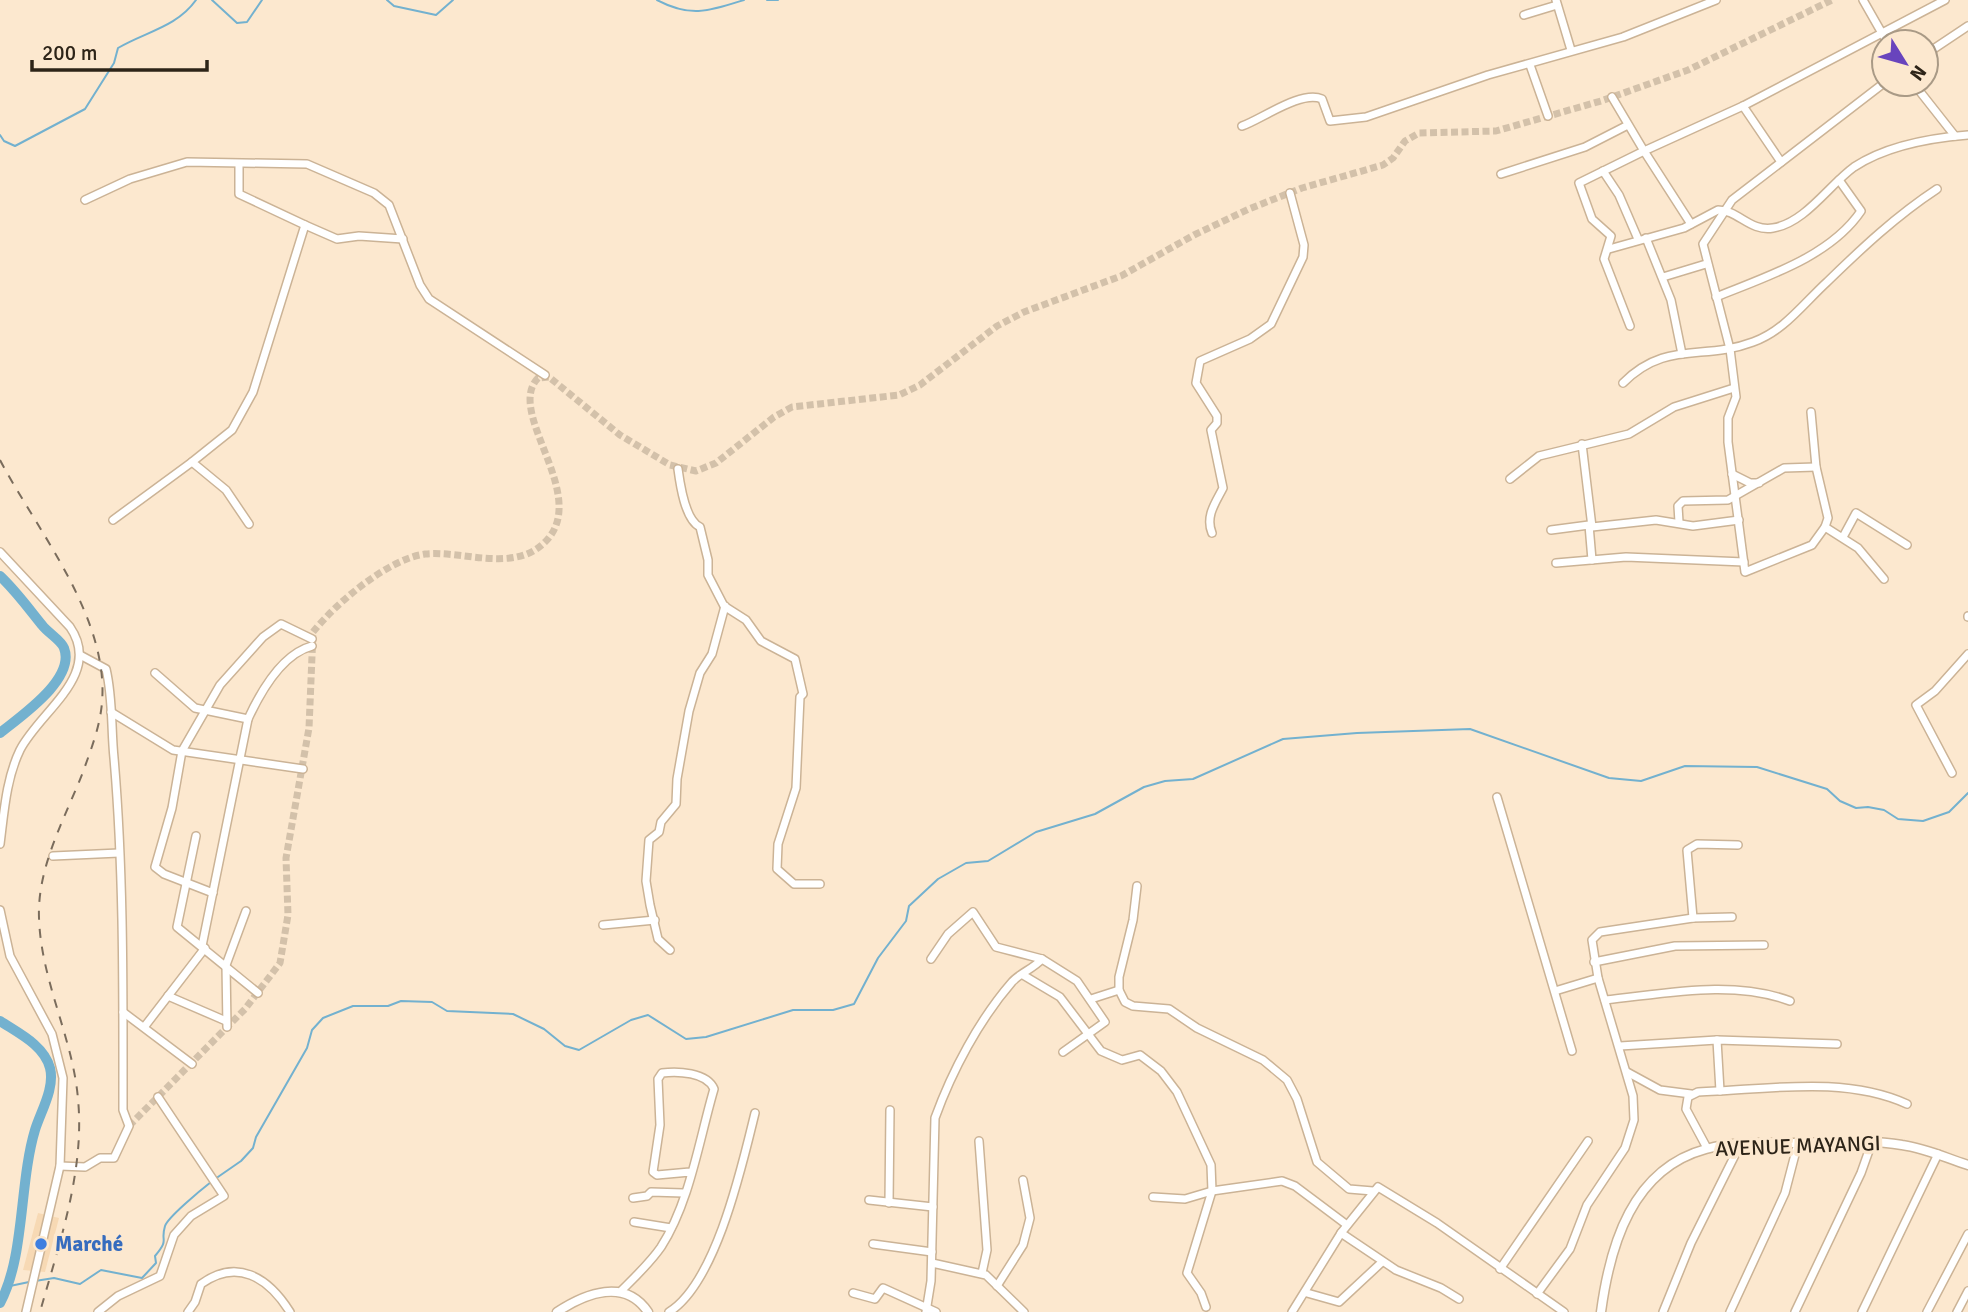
<svg xmlns="http://www.w3.org/2000/svg" width="1968" height="1312" font-family="Signika,sans-serif">
  <style>
    .built { fill: #f7d9b4 }
    .lines { fill: none; stroke-linecap: round; stroke-linejoin: round }
    .stream { stroke: #73b1cf; stroke-width: 2 }
    .river { stroke: #73b1cf; stroke-width: 10 }
    .minor-tunnel { stroke: #d3c1aa; stroke-width: 7; stroke-dasharray: 7 3.5; stroke-linecap: butt }
    .minor-casing { stroke: #cbb396; stroke-width: 10 }
    .tertiary-casing { stroke: #cbb396; stroke-width: 11 }
    .minor { stroke: #fff; stroke-width: 7 }
    .tertiary { stroke: #fff; stroke-width: 8 }
    .rail { stroke: #7a6c5c; stroke-width: 2; stroke-dasharray: 9 9; stroke-linecap: butt }
    .shop-dot { fill: #3f7fe0; stroke: #fce8cf; stroke-width: 2.5 }
    .labels { text-anchor: middle; stroke-width: 7; stroke-linejoin: round; paint-order: stroke }
    .street-label { font-size: 21px; fill: #2d2418; stroke: #fce8cf }
    .shop-label { font-size: 21px; font-weight: bold; fill: #366cbe; stroke: #fce8cf; text-anchor: start }
  </style>
  <rect width="100%" height="100%" fill="#fce8cf"/>
  <path class="built" d="M 38,1213 L 59,1218 L 45,1272 L 23,1270 Z"/>
  <g class="lines">
    <g class="stream">
      <path d="M 212,0 L 237,23 L 247,22 L 262,0"/>
      <path d="M 387,0 L 394,6 L 436,15 L 453,0"/>
      <path d="M 657,0 C 691,18 709,11 744,0"/>
      <path d="M 767,0 L 778,0"/>
      <path d="M 0,135 L 4,141 L 15,146 L 85,109 L 114,63 L 118,48 C 145,32 177,27 196,0"/>
      <path d="M 215,1179 L 241,1161 L 253,1148 L 256,1137 L 307,1048 L 312,1030 L 323,1018 L 353,1006 L 388,1006 L 401,1001 L 432,1002 L 447,1011 L 513,1014 L 544,1029 L 565,1046 L 579,1050 L 631,1020 L 648,1015 L 686,1039 L 706,1037 L 793,1010 L 833,1010 L 854,1004 L 878,958 L 906,921 L 909,906 L 938,879 L 966,863 L 988,861 L 1036,832 L 1095,814 L 1144,787 L 1165,781 L 1193,779 L 1283,739 L 1357,733 L 1470,729 L 1609,778 L 1641,781 L 1685,766 L 1757,767 L 1827,789 L 1840,801 L 1856,808 L 1868,807 L 1884,810 L 1898,819 L 1923,821 L 1949,812 L 1968,793"/>
      <path d="M 35,1281 L 54,1278 L 80,1284 L 101,1270 L 142,1278 L 156,1263 L 155,1256 C 170,1238 160,1243 165,1226 C 168,1217 202,1189 211,1182"/>
      <path d="M 10,1286 L 29,1282"/>
    </g>
    <g class="river">
      <path d="M 0,576 C 16,591 29,609 42,625 C 48,633 61,640 64,648 C 76,679 21,716 0,733"/>
      <path d="M 0,1021 C 18,1033 44,1045 50,1068 C 55,1088 41,1111 35,1130 C 19,1183 25,1257 0,1303"/>
    </g>
    <path class="minor-tunnel" d="M 129,1126 L 245,1009 L 280,963 L 288,915 L 286,858 L 309,728 L 313,632 C 336,603 388,559 425,554 C 462,550 513,573 544,543 C 593,497 504,413 538,378 L 549,377 L 620,435 L 670,465 L 696,471 L 716,463 L 774,417 L 792,407 L 899,395 L 920,385 L 997,326 L 1024,312 L 1121,276 L 1194,235 L 1249,209 L 1302,188 L 1383,165 L 1393,158 L 1405,141 L 1419,133 L 1496,131 L 1601,101 L 1688,70 L 1832,0"/>
    <defs>
      <g id="minor">
        <path d="M 1556,0 L 1571,50"/>
        <path d="M 1863,0 L 1887,42"/>
        <path d="M 1524,15 L 1557,5"/>
        <path d="M 1926,54 L 1968,26"/>
        <path d="M 1530,65 L 1548,116"/>
        <path d="M 1914,84 L 1955,136"/>
        <path d="M 1612,97 L 1644,151 L 1743,106 L 1945,0"/>
        <path d="M 1743,106 L 1781,162"/>
        <path d="M 1242,126 C 1262,119 1301,90 1322,99 L 1330,121 L 1366,117 L 1488,75 L 1623,37 L 1716,0"/>
        <path d="M 239,164 L 239,194 L 305,225 L 253,392 L 232,430 L 192,462 L 226,490 L 249,524"/>
        <path d="M 1603,171 L 1619,195 L 1638,239"/>
        <path d="M 1501,174 L 1585,147 L 1626,126"/>
        <path d="M 85,200 L 130,179 L 187,162 L 307,164 L 374,193 L 389,205 L 420,285 L 429,299 L 545,375"/>
        <path d="M 305,225 L 337,239 L 359,236 L 403,239"/>
        <path d="M 1646,238 L 1671,300 L 1682,354"/>
        <path d="M 1609,249 L 1684,228 L 1718,210 C 1738,210 1750,232 1773,228 C 1805,223 1829,185 1854,167 C 1886,146 1930,138 1968,135"/>
        <path d="M 1663,277 L 1706,264"/>
        <path d="M 1716,297 C 1765,277 1830,257 1861,211 L 1839,180"/>
        <path d="M 1630,326 L 1604,259 L 1611,236 L 1592,219 L 1579,183 L 1644,151 L 1691,224"/>
        <path d="M 1623,383 C 1666,340 1703,361 1753,342 C 1784,331 1803,304 1827,282 C 1862,248 1896,216 1937,189"/>
        <path d="M 1811,412 L 1816,467 L 1828,518 L 1825,527 L 1812,545 L 1745,572 L 1728,442 L 1728,418 L 1736,397 L 1730,349 L 1703,244 L 1732,200 L 1884,83"/>
        <path d="M 1582,444 L 1592,527 L 1656,520 L 1693,526 L 1739,520"/>
        <path d="M 678,469 C 680,484 685,520 700,527 L 708,560 L 708,575 L 724,606 L 746,620 L 761,641 L 795,659 L 803,694 L 800,697 L 796,788 L 778,844 L 777,869 L 794,884 L 820,884"/>
        <path d="M 1732,474 L 1750,483 L 1759,483"/>
        <path d="M 1510,479 L 1539,456 L 1629,434 L 1674,407 L 1734,388"/>
        <path d="M 113,520 L 192,462"/>
        <path d="M 1679,522 L 1678,506 L 1683,501 L 1728,500 L 1784,468 L 1816,467"/>
        <path d="M 1825,527 L 1858,548 L 1884,579"/>
        <path d="M 1551,530 L 1589,525 L 1592,560"/>
        <path d="M 1212,533 C 1205,516 1216,502 1223,488 L 1211,430 L 1217,423 L 1217,416 L 1196,383 L 1200,361 L 1250,339 L 1271,324 L 1303,257 L 1304,245 L 1290,193"/>
        <path d="M 1843,537 L 1856,513 L 1907,545"/>
        <path d="M 0,552 L 70,627 C 103,675 40,711 20,750 C 6,779 4,813 0,844"/>
        <path d="M 1556,563 L 1626,557 L 1744,562"/>
        <path d="M 1968,616 L 1968,617"/>
        <path d="M 155,673 L 195,708 L 248,719"/>
        <path d="M 111,712 L 173,750 L 303,769"/>
        <path d="M 1952,773 L 1916,705 L 1935,691 L 1968,654"/>
        <path d="M 1497,797 L 1572,1051"/>
        <path d="M 196,836 L 177,927 L 258,993"/>
        <path d="M 53,856 L 119,853"/>
        <path d="M 1137,886 L 1133,920 L 1119,977 L 1119,990 L 1125,1002 L 1133,1006 L 1169,1009 L 1197,1028 L 1263,1060 L 1287,1080 L 1297,1099 L 1317,1162 L 1349,1189 L 1373,1191"/>
        <path d="M 213,893 L 164,874 L 155,867 L 172,808 L 182,751 L 220,685 L 263,637 L 281,624 L 312,639"/>
        <path d="M 0,910 L 10,956 L 52,1034 L 63,1078 L 60,1166 L 26,1312"/>
        <path d="M 1693,918 L 1687,850 L 1697,844 L 1738,845"/>
        <path d="M 603,925 L 655,920"/>
        <path d="M 202,946 L 248,719 C 260,693 282,654 312,646"/>
        <path d="M 670,950 L 658,939 L 650,905 L 646,881 L 649,840 L 659,832 L 661,822 L 676,804 L 677,779 L 689,711 L 700,673 L 712,654 L 725,606"/>
        <path d="M 931,959 L 948,934 L 973,912 L 996,947 L 1042,959 L 1077,981 L 1105,1022 L 1063,1052"/>
        <path d="M 1594,962 L 1675,946 L 1764,945"/>
        <path d="M 1023,975 L 1060,997 L 1101,1051 L 1122,1060 L 1140,1055 L 1161,1071 L 1177,1092 L 1211,1165 L 1212,1191 L 1187,1273 L 1201,1293 L 1206,1307"/>
        <path d="M 1555,991 L 1598,978"/>
        <path d="M 168,996 L 226,1021"/>
        <path d="M 1091,999 L 1119,990"/>
        <path d="M 1605,1000 C 1664,994 1732,979 1790,1001"/>
        <path d="M 123,1012 L 192,1064"/>
        <path d="M 145,1026 L 205,948"/>
        <path d="M 227,1027 L 226,965 L 246,911"/>
        <path d="M 1717,1040 L 1720,1091"/>
        <path d="M 1620,1046 L 1717,1040 L 1837,1044"/>
        <path d="M 1627,1072 L 1660,1090 L 1691,1094"/>
        <path d="M 979,1141 L 987,1250 L 982,1273"/>
        <path d="M 1707,1148 L 1686,1109 L 1688,1097 L 1698,1092 C 1766,1090 1843,1075 1907,1104"/>
        <path d="M 60,1166 L 85,1167 L 100,1158 L 114,1158 L 129,1126 L 123,1110 C 123,993 124,874 114,758 C 111,729 113,698 106,669 L 80,655"/>
        <path d="M 1153,1197 L 1185,1199 L 1212,1191 L 1282,1181 L 1295,1186 L 1347,1225"/>
        <path d="M 633,1198 L 647,1196 L 651,1192 L 683,1193"/>
        <path d="M 869,1200 L 933,1207"/>
        <path d="M 889,1203 L 890,1110"/>
        <path d="M 634,1222 L 671,1228"/>
        <path d="M 1341,1233 L 1396,1270 L 1441,1288 L 1459,1299"/>
        <path d="M 873,1244 L 932,1252"/>
        <path d="M 932,1263 L 986,1275 L 1024,1312"/>
        <path d="M 1500,1269 L 1588,1141"/>
        <path d="M 997,1286 L 1023,1245 L 1030,1218 L 1023,1180"/>
        <path d="M 621,1291 C 635,1277 650,1263 661,1247 C 690,1202 699,1140 714,1089 C 707,1072 677,1071 662,1073 L 658,1079 L 660,1125 L 653,1172 L 657,1175 L 690,1172"/>
        <path d="M 853,1293 L 875,1299 L 883,1288 L 936,1312"/>
        <path d="M 1307,1293 L 1339,1302 L 1382,1262"/>
        <path d="M 1537,1294 L 1570,1249 L 1587,1205 L 1625,1148 L 1634,1120 L 1633,1096 L 1598,978 L 1592,940 L 1600,932 L 1693,918 L 1732,917"/>
        <path d="M 98,1312 L 118,1296 L 160,1276 L 174,1235 L 191,1216 L 224,1196 L 158,1097"/>
        <path d="M 188,1312 L 195,1302 L 201,1284 C 237,1258 268,1277 290,1312"/>
        <path d="M 669,1312 C 716,1283 742,1166 755,1113"/>
        <path d="M 926,1312 L 931,1281 L 935,1118 C 952,1071 979,1020 1012,982 C 1020,973 1033,969 1042,959"/>
        <path d="M 1292,1312 L 1341,1233 L 1378,1187 L 1437,1223 L 1564,1312"/>
        <path d="M 1663,1312 L 1691,1243 L 1741,1143"/>
        <path d="M 1730,1312 L 1785,1193 L 1798,1143"/>
        <path d="M 1795,1312 L 1861,1173 L 1872,1142"/>
        <path d="M 1862,1312 L 1938,1154"/>
        <path d="M 1927,1312 L 1968,1234"/>
        <path d="M 1957,1312 L 1968,1291"/>
      </g>
      <g id="tertiary">
        <path d="M 557,1312 C 586,1293 625,1278 648,1312"/>
        <path d="M 1601,1312 C 1610,1245 1632,1169 1706,1149 C 1735,1141 1766,1143 1796,1143 C 1831,1143 1867,1139 1902,1145 C 1925,1148 1946,1158 1968,1165"/>
      </g>
    </defs>
    <use href="#minor" class="minor-casing"/>
    <use href="#tertiary" class="tertiary-casing"/>
    <use href="#minor" class="minor"/>
    <use href="#tertiary" class="tertiary"/>
    <path class="rail" d="M 0,460 C 39,534 114,623 101,711 C 98,732 90,752 83,772 C 65,818 37,867 39,918 C 41,981 73,1038 78,1099 C 85,1171 59,1244 40,1312"/>
  </g>
  <circle class="shop-dot" cx="41" cy="1244" r="7"/>
  <g class="labels">
    <g class="street-label">
      <text transform="translate(1798 1146) rotate(-2)" y="7">AVENUE MAYANGI</text>
    </g>
    <g class="shop-label">
      <text x="55" y="1251">Marché</text>
    </g>
  </g>
  <g transform="translate(1905 63) rotate(127)"><circle r="33" fill="#fce8cf" stroke="#a99a86" stroke-width="2"/>
  <path d="M0-5L12 26L0 18L-12 26Z" fill="#6844bd"/>
  <text y="-10" font-size="19" font-weight="bold" text-anchor="middle" fill="#2d2418">N</text>
  </g>
  <path d="M32 60v10h175v-10" fill="none" stroke="#2d2418" stroke-width="3.5"/>
  <text x="42" y="60" font-size="21" fill="#2d2418" stroke="#fce8cf" stroke-width="5" paint-order="stroke">200 m</text>
</svg>
